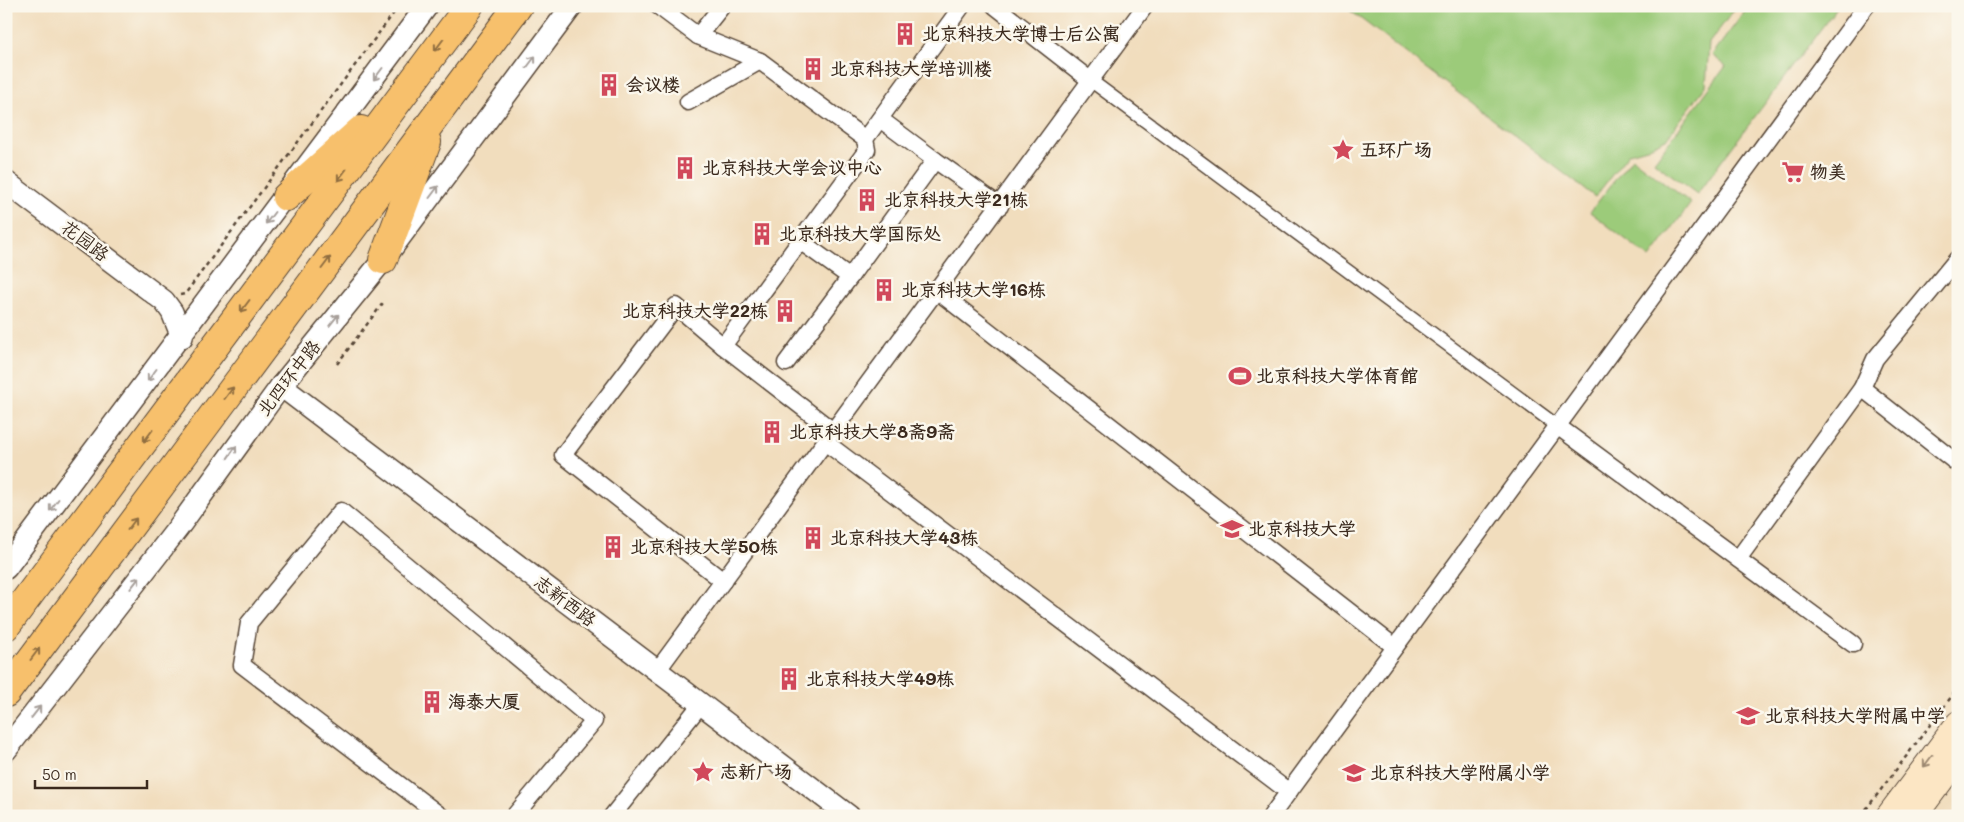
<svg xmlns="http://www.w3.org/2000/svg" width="1964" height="822" font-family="Mali,'LXGW WenKai TC',sans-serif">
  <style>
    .green { fill: #9ccb7a; stroke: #6c7a4c }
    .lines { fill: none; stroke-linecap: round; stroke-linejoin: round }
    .pedestrian-casing { stroke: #564536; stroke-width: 15 }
    .minor-casing { stroke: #564536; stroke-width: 19 }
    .tertiary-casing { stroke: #564536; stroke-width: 24 }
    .secondary-casing { stroke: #564536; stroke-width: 26 }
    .trunk-casing { stroke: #564536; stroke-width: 30 }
    .path { stroke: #564536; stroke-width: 2.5; stroke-dasharray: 4 4; stroke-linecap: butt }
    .pedestrian { stroke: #fff; stroke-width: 12 }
    .minor { stroke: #fff; stroke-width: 16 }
    .tertiary { stroke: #fff; stroke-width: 21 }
    .secondary { stroke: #fce6c4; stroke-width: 24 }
    .trunk { stroke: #f7c06c; stroke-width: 28 }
    .oneway { stroke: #906e41 }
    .oneway2 { stroke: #a79f9a }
    .oneway3 { stroke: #9c8871 }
    .labels { text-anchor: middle; stroke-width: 5; stroke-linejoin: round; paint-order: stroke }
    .poi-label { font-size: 18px; font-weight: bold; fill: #3b2a1e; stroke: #fbf7ec; text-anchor: start }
    .street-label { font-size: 18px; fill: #3b2a1e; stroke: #fbf7ec }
  </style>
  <rect width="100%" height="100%" fill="#fbf7ec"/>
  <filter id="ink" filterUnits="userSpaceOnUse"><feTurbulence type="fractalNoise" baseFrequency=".02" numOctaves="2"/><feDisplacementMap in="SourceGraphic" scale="10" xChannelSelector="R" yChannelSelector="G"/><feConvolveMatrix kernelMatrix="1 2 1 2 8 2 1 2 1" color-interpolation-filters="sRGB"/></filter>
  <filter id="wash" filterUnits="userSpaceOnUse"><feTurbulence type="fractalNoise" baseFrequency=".0096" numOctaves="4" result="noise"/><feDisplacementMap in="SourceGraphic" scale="20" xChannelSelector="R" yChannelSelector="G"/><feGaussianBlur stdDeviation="1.12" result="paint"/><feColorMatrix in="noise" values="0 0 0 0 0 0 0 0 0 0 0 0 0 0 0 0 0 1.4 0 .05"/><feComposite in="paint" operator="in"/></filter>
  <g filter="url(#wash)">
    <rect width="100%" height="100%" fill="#f1ddbd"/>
    <g class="green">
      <path d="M 1344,6 L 1737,6 L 1709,43 L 1706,86 L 1666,139 L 1647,148 L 1629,153 L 1595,197 Z"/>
      <path d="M 1749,6 L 1838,6 L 1697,194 L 1654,162 L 1726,66 L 1712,55 Z"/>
      <path d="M 1632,158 L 1691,203 L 1650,258 L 1590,212 Z"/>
    </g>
  </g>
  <g filter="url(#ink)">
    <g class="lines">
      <defs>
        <path id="pedestrian" d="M 1090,80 L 1556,425"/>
        <g id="minor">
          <path d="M 658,6 L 698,36 L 722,6"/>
          <path d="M 995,6 L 1090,80"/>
          <path d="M 698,36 L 760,61"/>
          <path d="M 688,102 L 760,61 L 865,139"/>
          <path d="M 935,160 L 1000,206"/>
          <path d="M 850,277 L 935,160 L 880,119"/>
          <path d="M 936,290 L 1395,647"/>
          <path d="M 723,346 L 676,306 L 563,455 L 723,581"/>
          <path d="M 786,363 L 850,277 L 800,241"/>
          <path d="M 1862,388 L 1958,464"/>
          <path d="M 1556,425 L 1853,644"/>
          <path d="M 833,431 L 723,346 L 867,150 L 865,139 L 962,6"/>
          <path d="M 825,442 L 1289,792"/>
          <path d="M 1738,559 L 1862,388 L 1875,359 L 1958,258"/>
          <path d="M 657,671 L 1145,6"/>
          <path d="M 441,816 L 242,665 L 249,623 L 341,511 L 594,721 L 514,816"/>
          <path d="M 612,816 L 701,704"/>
          <path d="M 1271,816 L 1866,6"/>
        </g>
        <g id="tertiary">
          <path d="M 6,182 L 164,301 L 172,312 L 182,337"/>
          <path d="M 281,386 L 849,816"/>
          <path d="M 6,568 L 427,6"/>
          <path d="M 6,750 L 178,528 L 281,386 L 383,260 L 572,6"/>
        </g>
        <g id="secondary">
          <path d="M 1888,816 L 1958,723"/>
          <path d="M 1915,816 L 1958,758"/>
        </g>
        <g id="trunk">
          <path d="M 286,197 L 361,130"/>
          <path d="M 383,260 L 427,142"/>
          <path d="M 6,626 L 469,6"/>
          <path d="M 6,693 L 518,6"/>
        </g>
      </defs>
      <use href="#pedestrian" class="pedestrian-casing"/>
      <use href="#minor" class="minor-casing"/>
      <use href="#tertiary" class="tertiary-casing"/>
      <use href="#secondary" class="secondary-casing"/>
      <use href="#trunk" class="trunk-casing"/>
      <g class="path">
        <path d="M 180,295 L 185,294 L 399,6"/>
        <path d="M 337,364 L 383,303"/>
        <path d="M 1861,816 L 1958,688"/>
      </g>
      <use href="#pedestrian" class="pedestrian"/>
      <use href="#minor" class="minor"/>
      <use href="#tertiary" class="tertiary"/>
      <use href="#secondary" class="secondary"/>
      <use href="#trunk" class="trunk"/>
    </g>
    <defs><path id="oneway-shaft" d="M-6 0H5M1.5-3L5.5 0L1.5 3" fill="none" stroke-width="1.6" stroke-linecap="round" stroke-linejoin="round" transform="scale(1.25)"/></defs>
    <g class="oneway">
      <use href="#oneway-shaft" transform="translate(439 45) rotate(127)"/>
      <use href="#oneway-shaft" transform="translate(342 175) rotate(127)"/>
      <use href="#oneway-shaft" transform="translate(326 263) rotate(-53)"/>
      <use href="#oneway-shaft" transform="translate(245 306) rotate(127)"/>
      <use href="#oneway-shaft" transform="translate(229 393) rotate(-53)"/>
      <use href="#oneway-shaft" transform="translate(148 436) rotate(127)"/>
      <use href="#oneway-shaft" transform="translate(132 524) rotate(-53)"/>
      <use href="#oneway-shaft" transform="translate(35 654) rotate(-53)"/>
    </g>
    <g class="oneway2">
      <use href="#oneway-shaft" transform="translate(531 62) rotate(-53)"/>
      <use href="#oneway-shaft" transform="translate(378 74) rotate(127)"/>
      <use href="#oneway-shaft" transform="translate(434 192) rotate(-53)"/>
      <use href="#oneway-shaft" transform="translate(270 218) rotate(127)"/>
      <use href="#oneway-shaft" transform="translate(334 320) rotate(-51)"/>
      <use href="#oneway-shaft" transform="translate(152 375) rotate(127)"/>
      <use href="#oneway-shaft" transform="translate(232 452) rotate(-55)"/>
      <use href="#oneway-shaft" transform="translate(54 505) rotate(127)"/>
      <use href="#oneway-shaft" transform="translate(135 583) rotate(-52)"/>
      <use href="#oneway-shaft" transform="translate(36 712) rotate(-52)"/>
    </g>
    <use class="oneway3" href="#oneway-shaft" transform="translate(1928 761) rotate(127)"/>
  </g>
  <defs>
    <symbol id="building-bare" viewBox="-9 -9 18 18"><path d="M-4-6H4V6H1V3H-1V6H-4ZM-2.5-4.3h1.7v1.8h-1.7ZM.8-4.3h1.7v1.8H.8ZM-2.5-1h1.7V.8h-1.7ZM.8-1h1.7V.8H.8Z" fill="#d1495b" stroke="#fbf7ec" stroke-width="2.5" paint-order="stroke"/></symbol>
    <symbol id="sight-bare" viewBox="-9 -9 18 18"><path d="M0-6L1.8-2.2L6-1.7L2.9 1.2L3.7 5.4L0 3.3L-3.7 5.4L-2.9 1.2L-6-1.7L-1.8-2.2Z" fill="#d1495b" stroke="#fbf7ec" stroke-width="2.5" paint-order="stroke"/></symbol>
    <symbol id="supermarket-bare" viewBox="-9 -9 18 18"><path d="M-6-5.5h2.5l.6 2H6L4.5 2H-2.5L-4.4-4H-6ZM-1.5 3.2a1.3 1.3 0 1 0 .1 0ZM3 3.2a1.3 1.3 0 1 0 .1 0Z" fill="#d1495b" stroke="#fbf7ec" stroke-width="2.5" paint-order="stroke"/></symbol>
    <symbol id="stadium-bare" viewBox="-9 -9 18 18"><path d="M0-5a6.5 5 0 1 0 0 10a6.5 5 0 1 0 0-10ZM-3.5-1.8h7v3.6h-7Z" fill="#d1495b" stroke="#fbf7ec" stroke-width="2.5" paint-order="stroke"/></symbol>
    <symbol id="university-bare" viewBox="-9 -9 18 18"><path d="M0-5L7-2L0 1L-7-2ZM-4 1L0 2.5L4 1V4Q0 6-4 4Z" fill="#d1495b" stroke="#fbf7ec" stroke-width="2.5" paint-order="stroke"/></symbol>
    <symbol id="school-bare" viewBox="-9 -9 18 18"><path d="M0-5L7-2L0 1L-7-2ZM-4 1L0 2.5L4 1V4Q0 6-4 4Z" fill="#d1495b" stroke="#fbf7ec" stroke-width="2.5" paint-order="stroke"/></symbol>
  </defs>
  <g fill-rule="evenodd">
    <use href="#building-bare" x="889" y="18" width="32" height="32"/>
    <use href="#building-bare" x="797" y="53" width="32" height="32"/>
    <use href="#building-bare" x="593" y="69" width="32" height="32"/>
    <use href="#sight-bare" x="1327" y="134" width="32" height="32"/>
    <use href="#building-bare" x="669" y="152" width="32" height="32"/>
    <use href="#supermarket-bare" x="1777" y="156" width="32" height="32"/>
    <use href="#building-bare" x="851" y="184" width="32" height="32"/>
    <use href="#building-bare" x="746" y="218" width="32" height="32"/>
    <use href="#building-bare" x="868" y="274" width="32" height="32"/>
    <use href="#building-bare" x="769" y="295" width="32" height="32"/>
    <use href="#stadium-bare" x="1224" y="360" width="32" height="32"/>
    <use href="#building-bare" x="756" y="416" width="32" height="32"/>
    <use href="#university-bare" x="1216" y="513" width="32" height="32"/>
    <use href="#building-bare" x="797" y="522" width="32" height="32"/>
    <use href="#building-bare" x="597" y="531" width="32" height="32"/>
    <use href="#building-bare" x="773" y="663" width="32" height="32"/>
    <use href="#building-bare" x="416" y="686" width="32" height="32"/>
    <use href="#school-bare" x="1732" y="700" width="32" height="32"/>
    <use href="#sight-bare" x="687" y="756" width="32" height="32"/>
    <use href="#school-bare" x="1338" y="757" width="32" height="32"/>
  </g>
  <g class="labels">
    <g class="poi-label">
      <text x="922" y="40">北京科技大学博士后公寓</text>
      <text x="830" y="75">北京科技大学培训楼</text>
      <text x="626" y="91">会议楼</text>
      <text x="1360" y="156">五环广场</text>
      <text x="702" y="174">北京科技大学会议中心</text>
      <text x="1810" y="178">物美</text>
      <text x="884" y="206">北京科技大学21栋</text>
      <text x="779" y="240">北京科技大学国际处</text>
      <text x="901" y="296">北京科技大学16栋</text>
      <text x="768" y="317" text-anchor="end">北京科技大学22栋</text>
      <text x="1256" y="382">北京科技大学体育館</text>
      <text x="789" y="438">北京科技大学8斋9斋</text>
      <text x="1248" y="535">北京科技大学</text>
      <text x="830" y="544">北京科技大学43栋</text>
      <text x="630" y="553">北京科技大学50栋</text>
      <text x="806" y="685">北京科技大学49栋</text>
      <text x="448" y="708">海泰大厦</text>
      <text x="1765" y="722">北京科技大学附属中学</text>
      <text x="720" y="778">志新广场</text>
      <text x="1370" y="779">北京科技大学附属小学</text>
    </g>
    <g class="street-label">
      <text transform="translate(85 241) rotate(37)" y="6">花园路</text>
      <text transform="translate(289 378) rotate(-52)" y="6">北四环中路</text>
      <text transform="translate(565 601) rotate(37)" y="6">志新西路</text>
    </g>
  </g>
  <rect width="1964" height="822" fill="none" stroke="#fbf7ec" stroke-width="25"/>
  <path d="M35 780v8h112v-8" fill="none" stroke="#3b2a1e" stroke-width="2.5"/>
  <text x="42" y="780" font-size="15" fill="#3b2a1e" stroke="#fbf7ec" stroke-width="4" paint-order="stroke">50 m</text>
</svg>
